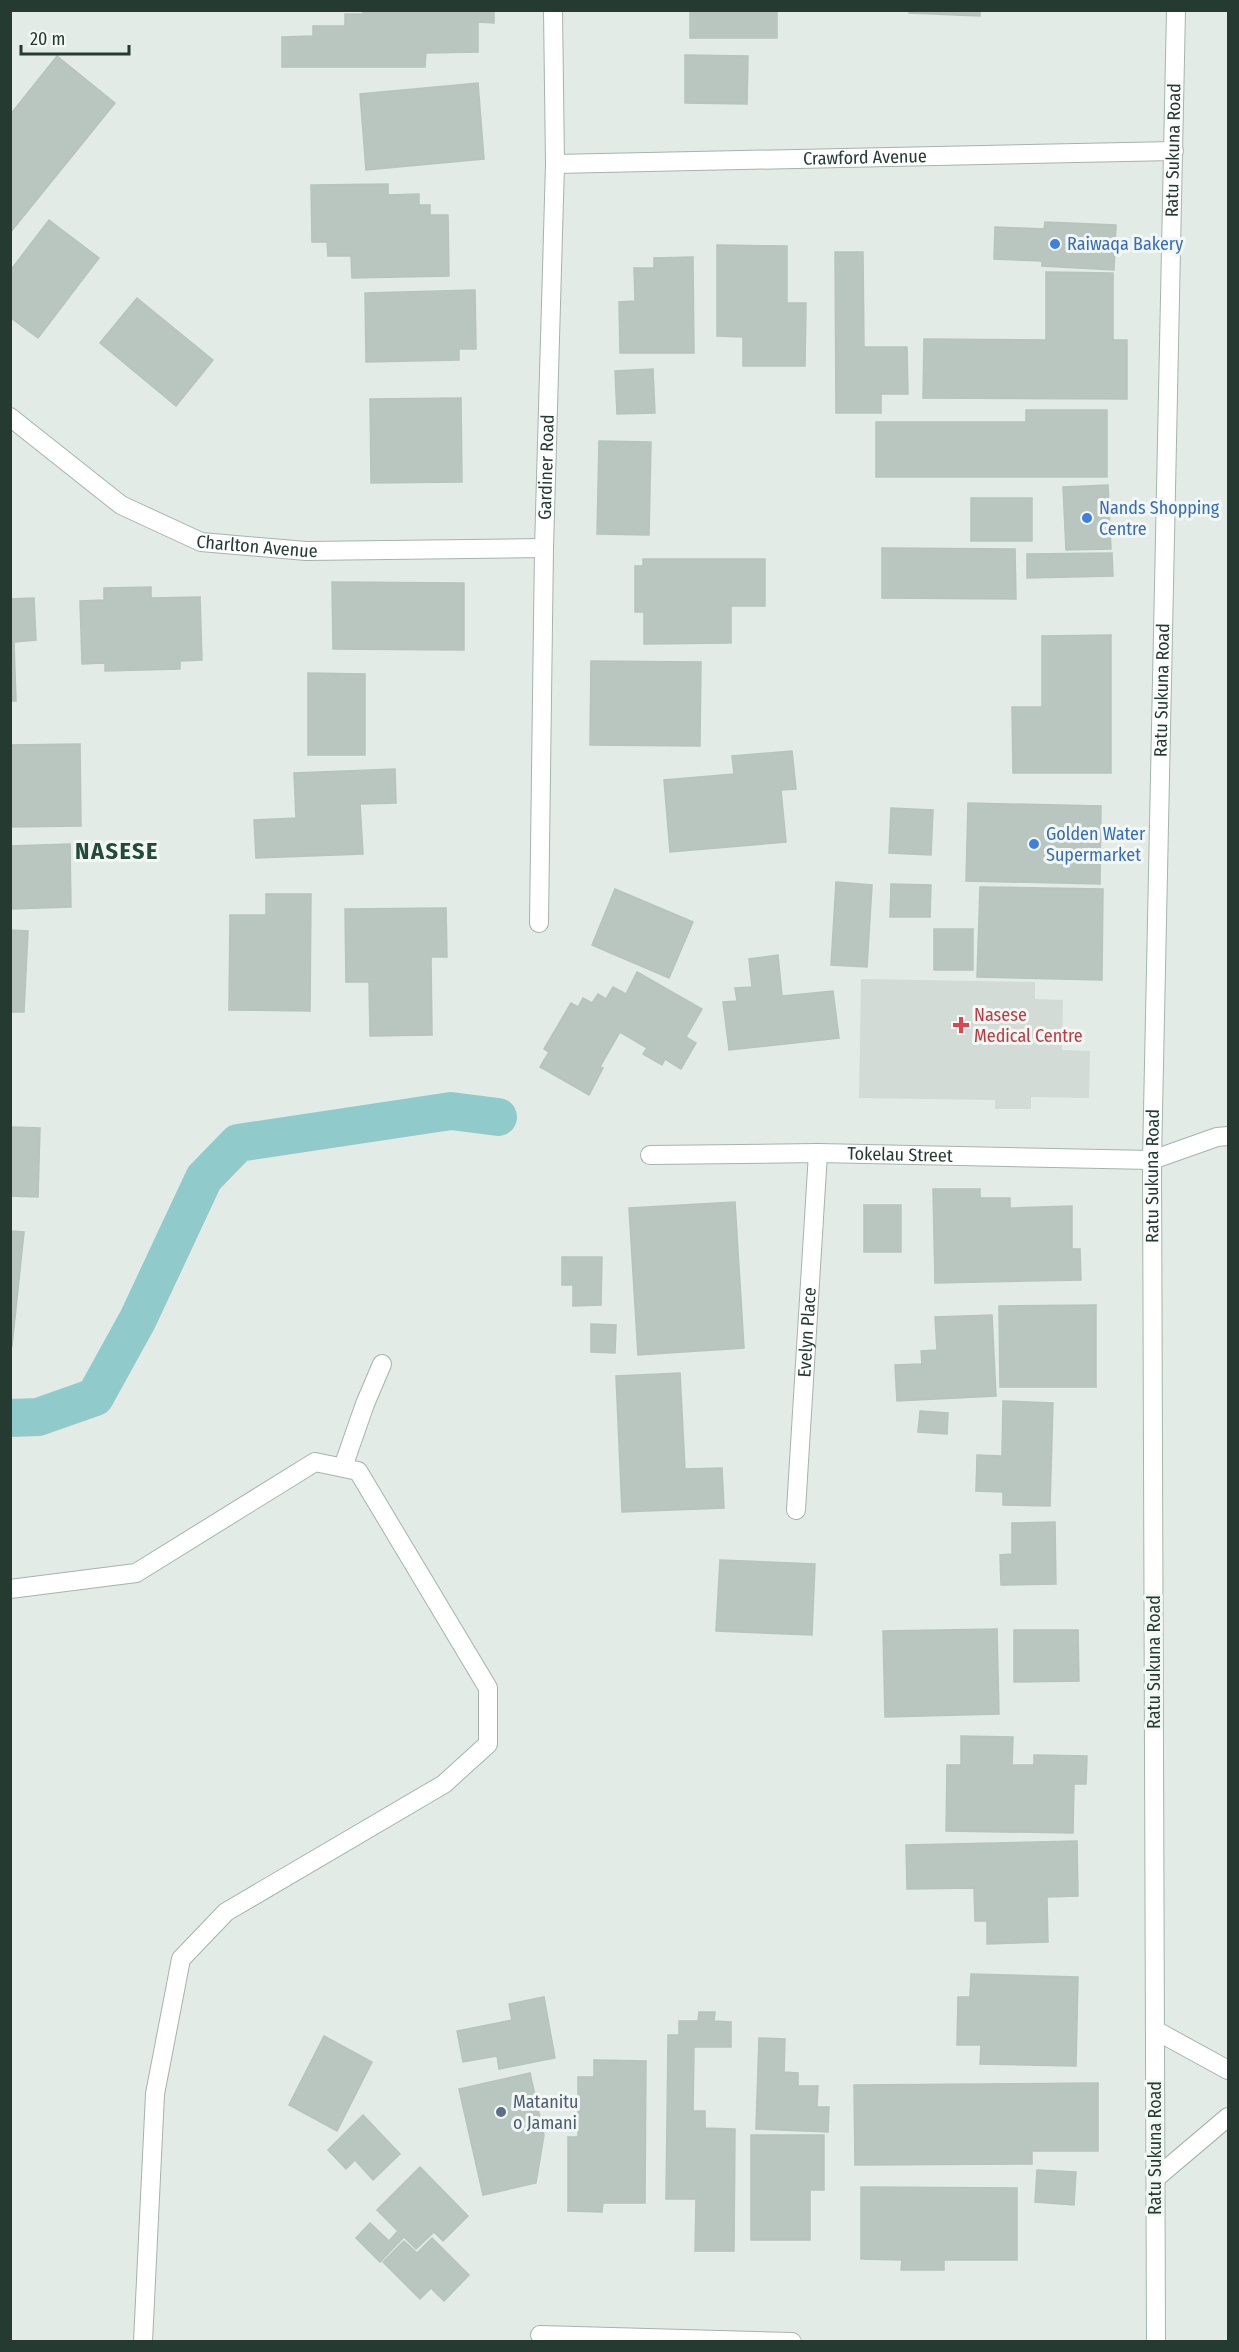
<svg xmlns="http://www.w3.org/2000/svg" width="1239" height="2352" font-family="'Fira Sans Condensed',sans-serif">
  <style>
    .built { fill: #d2dbd5 }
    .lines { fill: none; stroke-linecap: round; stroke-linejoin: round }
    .canal { stroke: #91cacb; stroke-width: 38 }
    .building { fill: #b9c6bf; stroke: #b6c4bc; stroke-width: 1.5 }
    .street-casing { stroke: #a6b3ad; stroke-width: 20 }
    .secondary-casing { stroke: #a3b6ad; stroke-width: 20 }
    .street { stroke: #fff; stroke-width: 18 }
    .secondary { stroke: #fff; stroke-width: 18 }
    .shop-dot { fill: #3f7fe0; stroke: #f3f8f5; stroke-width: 2 }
    .health-dot { fill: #e0444e; stroke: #f3f8f5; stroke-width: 2 }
    .service-dot { fill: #5c6f8a; stroke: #f3f8f5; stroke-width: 2 }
    .labels { text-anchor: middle; stroke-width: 6; stroke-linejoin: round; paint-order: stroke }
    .street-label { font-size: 18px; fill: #253b32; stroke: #f3f8f5 }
    .shop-label { font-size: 18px; fill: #366cbe; stroke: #f3f8f5; text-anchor: start }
    .health-label { font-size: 18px; fill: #be3a42; stroke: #f3f8f5; text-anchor: start }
    .service-label { font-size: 18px; fill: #4e5e75; stroke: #f3f8f5; text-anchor: start }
    .district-label { font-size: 24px; font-weight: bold; letter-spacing: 1.5px; fill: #234b3b; stroke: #f3f8f5 }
  </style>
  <rect width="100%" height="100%" fill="#e3ebe7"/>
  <path class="built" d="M 861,979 L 1035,982 L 1035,999 L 1063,1000 L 1062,1050 L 1090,1051 L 1089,1098 L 1031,1097 L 1031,1109 L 995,1109 L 995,1100 L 859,1098 Z"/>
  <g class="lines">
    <path class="canal" d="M 10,1418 L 38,1417 L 95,1397 L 138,1319 L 204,1178 L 238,1143 L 451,1111 L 498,1117"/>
  </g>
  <g class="building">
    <path d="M 363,10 L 494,10 L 494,23 L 478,22 L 478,52 L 426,53 L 425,67 L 282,67 L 282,37 L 313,36 L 313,26 L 345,26 L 345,14 L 363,14 Z"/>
    <rect x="690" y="10" width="87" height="28"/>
    <path d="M 909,10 L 980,10 L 980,16 L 909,13 Z"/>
    <path d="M 685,55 L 748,56 L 747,104 L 685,103 Z"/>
    <path d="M 57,56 L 115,103 L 10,233 L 10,115 Z"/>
    <path d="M 478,83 L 484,159 L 366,170 L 360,94 Z"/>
    <path d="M 388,184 L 388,195 L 419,194 L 419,205 L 430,205 L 430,215 L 448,215 L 449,276 L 352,278 L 351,256 L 328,256 L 327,242 L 312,242 L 311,185 Z"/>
    <path d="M 49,220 L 99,258 L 38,338 L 10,317 L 10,271 Z"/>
    <path d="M 1045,222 L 1116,225 L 1114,270 L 1042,266 L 1042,261 L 994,259 L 995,227 L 1044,229 Z"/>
    <path d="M 717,245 L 787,246 L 787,303 L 806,303 L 805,366 L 743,366 L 743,337 L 717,336 Z"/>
    <path d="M 835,252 L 863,252 L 864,347 L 907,347 L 908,394 L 881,394 L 881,413 L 836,413 Z"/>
    <path d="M 693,257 L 694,353 L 620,353 L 619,302 L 635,301 L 634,268 L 654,268 L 654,258 Z"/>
    <path d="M 1046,272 L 1113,273 L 1113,340 L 1127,340 L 1127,399 L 923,398 L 924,339 L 1046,340 Z"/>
    <path d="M 475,290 L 476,349 L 459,349 L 459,360 L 366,362 L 365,293 Z"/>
    <path d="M 137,298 L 213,360 L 176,406 L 100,343 Z"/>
    <path d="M 653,369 L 655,413 L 617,414 L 615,371 Z"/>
    <path d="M 461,398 L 462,482 L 371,483 L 370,399 Z"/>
    <path d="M 1026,410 L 1107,410 L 1107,477 L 876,477 L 876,422 L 1026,422 Z"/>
    <path d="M 599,441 L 651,442 L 649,535 L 597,534 Z"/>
    <path d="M 1108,485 L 1111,549 L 1066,550 L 1063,487 Z"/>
    <rect x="971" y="498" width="61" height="43"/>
    <path d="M 882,548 L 1015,549 L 1016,599 L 882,598 Z"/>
    <path d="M 1112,553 L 1113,576 L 1027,578 L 1027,554 Z"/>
    <path d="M 643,559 L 765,559 L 765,606 L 731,606 L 731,643 L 644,644 L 644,612 L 635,612 L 635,566 L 643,566 Z"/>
    <path d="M 332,582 L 464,583 L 464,650 L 333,649 Z"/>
    <path d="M 151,587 L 151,598 L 200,597 L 202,660 L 180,661 L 180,669 L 105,671 L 105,663 L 82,664 L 80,601 L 104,600 L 104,588 Z"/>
    <path d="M 34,598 L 36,640 L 14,642 L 16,701 L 10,701 L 10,599 Z"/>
    <path d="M 1111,635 L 1111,773 L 1013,773 L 1012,707 L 1042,707 L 1042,636 Z"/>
    <path d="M 591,661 L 701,662 L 700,746 L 590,745 Z"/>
    <path d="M 308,673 L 365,674 L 365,755 L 308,755 Z"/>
    <path d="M 80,744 L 81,826 L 10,827 L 10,745 Z"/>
    <path d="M 792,751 L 796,789 L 781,790 L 786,842 L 670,852 L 664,780 L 734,774 L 732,756 Z"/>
    <path d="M 395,769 L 396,803 L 360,804 L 363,854 L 256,858 L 254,820 L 296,818 L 294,773 Z"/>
    <path d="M 968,803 L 1101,806 L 1100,884 L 966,881 Z"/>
    <path d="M 891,808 L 933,810 L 931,855 L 889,853 Z"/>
    <path d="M 70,844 L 71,907 L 10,909 L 10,846 Z"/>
    <path d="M 836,882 L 872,885 L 867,967 L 831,965 Z"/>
    <path d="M 891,884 L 931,885 L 930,917 L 890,917 Z"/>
    <path d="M 980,887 L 1103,889 L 1102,980 L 977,977 Z"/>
    <path d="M 615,889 L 693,922 L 669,978 L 592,945 Z"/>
    <path d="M 266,894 L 311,894 L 310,1011 L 229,1010 L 230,915 L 266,915 Z"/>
    <path d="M 446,908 L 447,957 L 431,957 L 432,1035 L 370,1036 L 369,982 L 346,982 L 345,909 Z"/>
    <rect x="934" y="929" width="39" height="41"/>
    <path d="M 10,930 L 28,931 L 24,1012 L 10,1012 Z"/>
    <path d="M 778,955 L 782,996 L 833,991 L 839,1038 L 729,1050 L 723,1002 L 737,1001 L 735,988 L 752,987 L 749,959 Z"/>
    <path d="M 637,972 L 702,1009 L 686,1037 L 696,1043 L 681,1069 L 665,1059 L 662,1065 L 643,1054 L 647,1048 L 620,1032 L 600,1067 L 603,1068 L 589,1095 L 540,1067 L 549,1052 L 544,1049 L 571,1003 L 578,1007 L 583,998 L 592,1003 L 598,994 L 606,999 L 613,987 L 626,994 Z"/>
    <path d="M 10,1127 L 40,1128 L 38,1197 L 10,1196 Z"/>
    <path d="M 933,1189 L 980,1189 L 980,1198 L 1010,1198 L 1010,1208 L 1072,1206 L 1072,1249 L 1080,1249 L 1081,1280 L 935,1283 Z"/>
    <path d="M 735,1202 L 744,1348 L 638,1355 L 629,1208 Z"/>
    <rect x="864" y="1205" width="37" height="47"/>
    <path d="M 10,1231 L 24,1232 L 12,1346 L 10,1346 Z"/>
    <path d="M 562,1257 L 602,1257 L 601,1305 L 573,1306 L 573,1285 L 562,1285 Z"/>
    <path d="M 1096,1305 L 1096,1387 L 1000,1387 L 999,1306 Z"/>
    <path d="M 992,1315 L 996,1396 L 897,1401 L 895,1365 L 922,1364 L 921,1351 L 937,1350 L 935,1317 Z"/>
    <path d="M 591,1324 L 616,1325 L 615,1353 L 591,1352 Z"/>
    <path d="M 680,1373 L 685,1469 L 722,1468 L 724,1508 L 622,1512 L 616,1376 Z"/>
    <path d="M 1003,1401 L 1053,1403 L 1050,1506 L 1003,1505 L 1003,1492 L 976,1491 L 977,1455 L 1002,1456 Z"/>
    <path d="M 920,1411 L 948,1413 L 947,1434 L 918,1432 Z"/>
    <path d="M 1055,1522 L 1056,1584 L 1001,1585 L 1000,1555 L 1012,1554 L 1012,1523 Z"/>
    <path d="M 720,1560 L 815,1564 L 812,1635 L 716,1631 Z"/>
    <path d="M 997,1629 L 999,1714 L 885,1717 L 883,1631 Z"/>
    <path d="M 1014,1630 L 1078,1630 L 1079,1681 L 1014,1682 Z"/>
    <path d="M 961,1736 L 1013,1737 L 1012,1765 L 1034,1765 L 1034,1755 L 1087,1756 L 1086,1784 L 1074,1784 L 1073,1833 L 946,1831 L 947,1765 L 961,1765 Z"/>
    <path d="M 1077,1841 L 1078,1896 L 1047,1897 L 1048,1942 L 987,1944 L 987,1921 L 975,1921 L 974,1888 L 907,1889 L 906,1845 Z"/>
    <path d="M 971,1974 L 1078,1977 L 1076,2066 L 980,2064 L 981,2045 L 957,2045 L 958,1997 L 970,1997 Z"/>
    <path d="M 544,1997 L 555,2058 L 499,2069 L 497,2056 L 463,2062 L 457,2031 L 512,2020 L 509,2004 Z"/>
    <path d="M 699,2012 L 715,2012 L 714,2021 L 731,2022 L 731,2047 L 694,2047 L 693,2111 L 705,2111 L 705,2128 L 735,2129 L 734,2251 L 695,2251 L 696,2199 L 666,2199 L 668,2035 L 679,2035 L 679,2021 L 698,2021 Z"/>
    <path d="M 324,2036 L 372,2062 L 337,2131 L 289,2105 Z"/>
    <path d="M 759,2038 L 785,2039 L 784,2072 L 798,2073 L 798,2086 L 818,2086 L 817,2107 L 829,2107 L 828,2132 L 756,2129 Z"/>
    <path d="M 594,2060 L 646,2061 L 645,2203 L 603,2203 L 602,2212 L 568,2211 L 568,2137 L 578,2137 L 578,2077 L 594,2077 Z"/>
    <path d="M 530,2073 L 544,2135 L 536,2183 L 483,2195 L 459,2089 Z"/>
    <path d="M 1098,2083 L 1098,2151 L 1032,2151 L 1032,2164 L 855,2165 L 854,2085 Z"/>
    <path d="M 363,2115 L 400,2154 L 373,2180 L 355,2160 L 346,2169 L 328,2150 Z"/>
    <path d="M 751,2135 L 824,2135 L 824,2190 L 810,2190 L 810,2240 L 751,2240 Z"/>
    <path d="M 420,2167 L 468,2216 L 443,2241 L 434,2232 L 416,2249 L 377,2210 Z"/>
    <path d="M 1037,2170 L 1076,2172 L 1074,2205 L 1035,2202 Z"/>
    <path d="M 861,2187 L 1017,2188 L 1017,2260 L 944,2260 L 944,2270 L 901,2270 L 902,2260 L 861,2259 Z"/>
    <path d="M 370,2223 L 389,2241 L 397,2232 L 403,2238 L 380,2262 L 356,2238 Z"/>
    <path d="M 432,2238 L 469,2275 L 444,2301 L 431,2288 L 420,2299 L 383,2262 L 404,2241 L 417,2253 Z"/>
  </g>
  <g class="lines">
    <defs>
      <g id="street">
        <path id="s1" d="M 555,164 L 1174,151"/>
        <path id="s2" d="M 10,417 L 121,505 L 201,542 L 306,551 L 544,548"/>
        <path id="s3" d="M 539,923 L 544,548 L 555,164 L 553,10"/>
        <path id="s4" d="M 650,1155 L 818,1153 L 1152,1160 L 1217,1137 L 1228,1136"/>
        <path d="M 343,1467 L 365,1404 L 382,1364"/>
        <path id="s5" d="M 796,1510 L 818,1153"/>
        <path d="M 10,1589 L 136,1573 L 315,1462 L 358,1471 L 488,1688 L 488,1744 L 444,1784 L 226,1912 L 181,1959 L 155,2094 L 143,2342"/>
        <path d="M 1155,2030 L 1228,2070"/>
        <path d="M 1156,2178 L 1228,2117"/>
        <path d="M 540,2335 L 792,2342"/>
      </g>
      <g id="secondary">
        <path id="s6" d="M 1156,2342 L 1152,1160 L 1176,10"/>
      </g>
    </defs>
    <use href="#street" class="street-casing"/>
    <use href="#secondary" class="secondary-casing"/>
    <use href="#street" class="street"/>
    <use href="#secondary" class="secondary"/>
  </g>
  <g class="shop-dot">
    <circle cx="1055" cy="244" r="6"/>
    <circle cx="1087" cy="518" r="6"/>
    <circle cx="1034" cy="844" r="6"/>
  </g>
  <path class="health-dot" d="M958 1016h6v6h6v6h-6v6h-6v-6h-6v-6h6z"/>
  <circle class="service-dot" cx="501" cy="2112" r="6"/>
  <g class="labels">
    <g class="street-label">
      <text dy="6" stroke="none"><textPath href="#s6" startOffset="2192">Ratu Sukuna Road</textPath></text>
      <text dy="6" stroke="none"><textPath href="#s1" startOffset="310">Crawford Avenue</textPath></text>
      <text dy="6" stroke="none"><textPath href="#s3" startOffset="456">Gardiner Road</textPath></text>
      <text dy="6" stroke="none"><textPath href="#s2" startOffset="286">Charlton Avenue</textPath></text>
      <text dy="6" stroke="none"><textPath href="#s6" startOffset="1652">Ratu Sukuna Road</textPath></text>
      <text dy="6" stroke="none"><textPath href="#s4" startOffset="250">Tokelau Street</textPath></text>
      <text dy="6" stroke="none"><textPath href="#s6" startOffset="1166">Ratu Sukuna Road</textPath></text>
      <text dy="6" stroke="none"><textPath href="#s5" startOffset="178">Evelyn Place</textPath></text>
      <text transform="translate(1154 1662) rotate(-90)" y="6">Ratu Sukuna Road</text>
      <text transform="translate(1155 2148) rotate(-90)" y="6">Ratu Sukuna Road</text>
    </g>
    <g class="shop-label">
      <text x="1067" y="250">Raiwaqa Bakery</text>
      <text x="1099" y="514">Nands Shopping<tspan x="1099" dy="21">Centre</tspan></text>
      <text x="1046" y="840">Golden Water<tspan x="1046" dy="21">Supermarket</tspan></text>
    </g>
    <g class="health-label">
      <text x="974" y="1021">Nasese<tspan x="974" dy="21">Medical Centre</tspan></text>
    </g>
    <g class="service-label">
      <text x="513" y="2108">Matanitu<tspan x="513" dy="21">o Jamani</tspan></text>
    </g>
    <g class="district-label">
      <text x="117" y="859">NASESE</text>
    </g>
  </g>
  <rect width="1239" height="2352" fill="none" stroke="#253b32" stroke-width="24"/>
  <path d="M21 45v9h108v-9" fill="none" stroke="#253b32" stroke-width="3"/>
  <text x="30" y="45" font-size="18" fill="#253b32" stroke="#f3f8f5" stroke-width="4.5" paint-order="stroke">20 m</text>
</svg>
